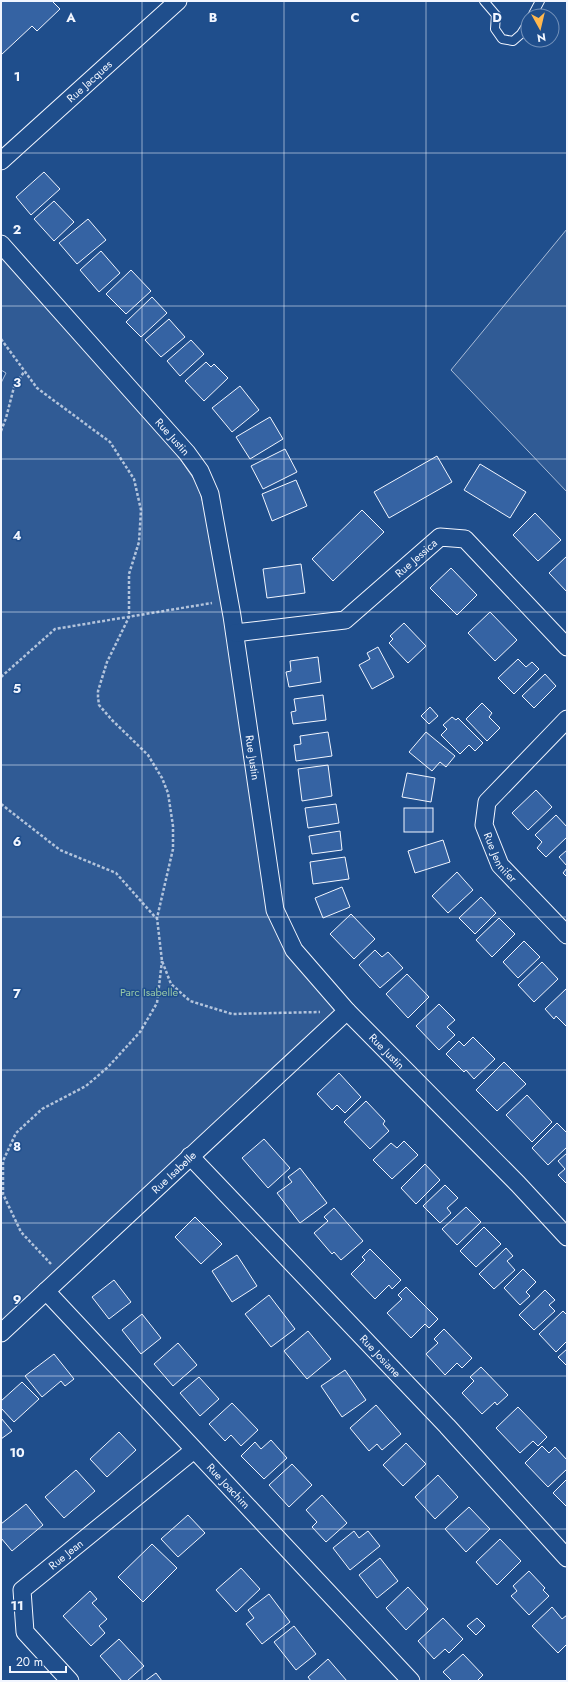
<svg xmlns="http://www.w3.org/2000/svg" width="568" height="1682" font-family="Jost,sans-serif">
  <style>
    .built { fill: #305b95; stroke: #a8bbd7 }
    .building { fill: #3563a3; stroke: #f2f6ff }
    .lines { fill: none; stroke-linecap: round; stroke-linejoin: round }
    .service-casing { stroke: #f2f6ff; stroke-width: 10 }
    .minor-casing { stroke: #f2f6ff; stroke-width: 19 }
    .path { stroke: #b3c4dc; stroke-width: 2.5; stroke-dasharray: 3 2; stroke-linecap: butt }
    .service { stroke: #1f4e8c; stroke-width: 8 }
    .minor { stroke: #1f4e8c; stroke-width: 17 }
    .grid { fill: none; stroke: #f2f6ff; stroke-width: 1; stroke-opacity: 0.55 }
    .labels { text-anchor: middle; stroke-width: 3; stroke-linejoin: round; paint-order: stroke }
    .street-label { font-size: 11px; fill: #f2f6ff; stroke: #1f4e8c }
    .park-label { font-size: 11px; fill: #97c8a6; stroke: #1f4e8c }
    .grid-label { font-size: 13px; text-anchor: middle; font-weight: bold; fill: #f2f6ff; stroke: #1f4e8c; stroke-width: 3; stroke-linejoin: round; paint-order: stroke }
  </style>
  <rect width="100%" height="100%" fill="#1f4e8c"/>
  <g class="built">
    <path d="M 567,229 L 567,492 L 451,370 Z"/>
    <path d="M 1,247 L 178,456 L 198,485 L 229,599 L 275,910 L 347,1011 L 1,1333 L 1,383 L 6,373 L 1,370 Z"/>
  </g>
  <g class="building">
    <path d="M 1,1 L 52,1 L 60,9 L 37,31 L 32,26 L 1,55 Z"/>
    <path d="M 44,172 L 60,189 L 31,215 L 16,197 Z"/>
    <path d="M 54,201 L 74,222 L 54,241 L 34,219 Z"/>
    <path d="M 88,219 L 106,240 L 77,264 L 59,243 Z"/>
    <path d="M 101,251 L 120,273 L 99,292 L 80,270 Z"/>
    <path d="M 131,270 L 151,291 L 126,314 L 106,294 Z"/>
    <path d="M 152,297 L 167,313 L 141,337 L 126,322 Z"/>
    <path d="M 169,319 L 185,337 L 161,357 L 145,340 Z"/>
    <path d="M 191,340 L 204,354 L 180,376 L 167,361 Z"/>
    <path d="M 206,362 L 211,367 L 214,364 L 228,378 L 204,401 L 185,381 Z"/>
    <path d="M 240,386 L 259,410 L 232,432 L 212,408 Z"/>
    <path d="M 270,417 L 283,439 L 250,459 L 236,437 Z"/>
    <path d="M 285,449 L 297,472 L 263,489 L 251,466 Z"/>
    <path d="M 437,456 L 452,482 L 389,518 L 374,492 Z"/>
    <path d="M 480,464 L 526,492 L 510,518 L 464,490 Z"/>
    <path d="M 296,480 L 307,506 L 272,521 L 262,494 Z"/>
    <path d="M 362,510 L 384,532 L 333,581 L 312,559 Z"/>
    <path d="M 535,513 L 561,540 L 538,561 L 513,535 Z"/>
    <path d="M 567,556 L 567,592 L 549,573 Z"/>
    <path d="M 301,564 L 305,593 L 267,598 L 263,569 Z"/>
    <path d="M 451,568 L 477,595 L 457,615 L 430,588 Z"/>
    <path d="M 490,612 L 517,640 L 495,661 L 468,633 Z"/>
    <path d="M 404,623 L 426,646 L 408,663 L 389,643 L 393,639 L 390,636 Z"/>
    <path d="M 378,647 L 394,677 L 372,689 L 359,665 L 370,659 L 367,653 Z"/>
    <path d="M 318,657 L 321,682 L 289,687 L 286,672 L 291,671 L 290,661 Z"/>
    <path d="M 518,659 L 526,667 L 532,662 L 539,669 L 514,694 L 498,678 Z"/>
    <path d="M 545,674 L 556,686 L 534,708 L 522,696 Z"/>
    <path d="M 323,695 L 326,720 L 293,724 L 291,712 L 296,711 L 294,699 Z"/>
    <path d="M 482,703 L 492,713 L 489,717 L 500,728 L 487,741 L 466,719 Z"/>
    <path d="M 430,707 L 438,716 L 429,724 L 421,716 Z"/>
    <path d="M 452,717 L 456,720 L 458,718 L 483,743 L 475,751 L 469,745 L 460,754 L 441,735 L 447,729 L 443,725 Z"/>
    <path d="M 328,732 L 332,756 L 296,761 L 294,745 L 301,744 L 300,736 Z"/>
    <path d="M 426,732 L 455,756 L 446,767 L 440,762 L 432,771 L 409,752 Z"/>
    <path d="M 328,765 L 332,796 L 302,801 L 298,769 Z"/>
    <path d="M 407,773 L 435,778 L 431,802 L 402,797 Z"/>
    <path d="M 536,790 L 552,807 L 528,830 L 512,813 Z"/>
    <path d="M 336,804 L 339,823 L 308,828 L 305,808 Z"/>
    <rect x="404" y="808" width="29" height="24"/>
    <path d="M 556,815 L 567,827 L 567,837 L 546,857 L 537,848 L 542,842 L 535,835 Z"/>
    <path d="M 340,831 L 342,850 L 312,854 L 309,836 Z"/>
    <path d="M 443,840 L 450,862 L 415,873 L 408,851 Z"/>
    <path d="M 567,850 L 567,866 L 559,857 Z"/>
    <path d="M 345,857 L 349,879 L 313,884 L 310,862 Z"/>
    <path d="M 567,868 L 567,877 L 563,873 Z"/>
    <path d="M 457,872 L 473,890 L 448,913 L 432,896 Z"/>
    <path d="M 342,887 L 350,907 L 323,918 L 315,898 Z"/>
    <path d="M 481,897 L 496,913 L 475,934 L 459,918 Z"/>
    <path d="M 351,914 L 375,939 L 354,959 L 330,934 Z"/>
    <path d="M 499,918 L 515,934 L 492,957 L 476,940 Z"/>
    <path d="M 524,941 L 540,957 L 518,978 L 503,962 Z"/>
    <path d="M 375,950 L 382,957 L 388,952 L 403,968 L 380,988 L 359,965 Z"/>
    <path d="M 542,962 L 558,979 L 534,1002 L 518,985 Z"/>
    <path d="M 407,974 L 429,997 L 408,1018 L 386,994 Z"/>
    <path d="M 567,988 L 567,1027 L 556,1016 L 554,1019 L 545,1009 Z"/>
    <path d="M 439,1004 L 455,1020 L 447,1027 L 455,1035 L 439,1050 L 416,1026 Z"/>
    <path d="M 473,1037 L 495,1059 L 474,1079 L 466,1070 L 464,1072 L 446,1054 L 459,1041 L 464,1046 Z"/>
    <path d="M 504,1062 L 526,1084 L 497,1111 L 476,1090 Z"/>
    <path d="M 339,1073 L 361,1097 L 345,1113 L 337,1105 L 332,1110 L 317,1094 Z"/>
    <path d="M 527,1095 L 552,1122 L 532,1142 L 506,1115 Z"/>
    <path d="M 366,1101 L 385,1121 L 383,1124 L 389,1131 L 370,1149 L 344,1122 Z"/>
    <path d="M 557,1123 L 567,1133 L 567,1147 L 548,1165 L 532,1148 Z"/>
    <path d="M 264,1139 L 290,1168 L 268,1188 L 242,1158 Z"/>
    <path d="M 404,1141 L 418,1155 L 392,1179 L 373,1160 L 391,1143 L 397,1148 Z"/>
    <path d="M 567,1153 L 567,1184 L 558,1175 L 565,1169 L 558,1161 Z"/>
    <path d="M 425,1164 L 440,1180 L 416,1204 L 401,1188 Z"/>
    <path d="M 300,1168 L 327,1203 L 300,1223 L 277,1193 L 292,1182 L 288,1177 Z"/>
    <path d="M 445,1185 L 458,1198 L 447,1208 L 451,1213 L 440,1223 L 423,1206 Z"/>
    <path d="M 466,1207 L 481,1222 L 457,1245 L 442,1229 Z"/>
    <path d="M 334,1208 L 363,1241 L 341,1260 L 334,1252 L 332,1254 L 314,1233 L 328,1221 L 324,1217 Z"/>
    <path d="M 195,1217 L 222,1244 L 201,1264 L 175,1237 Z"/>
    <path d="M 484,1227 L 501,1244 L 476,1267 L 460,1251 Z"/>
    <path d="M 506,1248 L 513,1256 L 507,1261 L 515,1270 L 494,1289 L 479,1274 Z"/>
    <path d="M 370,1249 L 401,1280 L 392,1289 L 389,1285 L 375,1299 L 351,1274 L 365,1260 L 362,1257 Z"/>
    <path d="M 237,1255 L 257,1286 L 232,1302 L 212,1271 Z"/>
    <path d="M 523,1269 L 536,1282 L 526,1292 L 530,1296 L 520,1305 L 504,1288 Z"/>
    <path d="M 114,1280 L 131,1302 L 109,1319 L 92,1297 Z"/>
    <path d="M 406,1287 L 438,1319 L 429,1328 L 425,1324 L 411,1338 L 387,1313 L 402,1299 L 398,1295 Z"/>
    <path d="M 545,1290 L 555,1300 L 549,1305 L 555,1311 L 534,1330 L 519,1315 Z"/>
    <path d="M 269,1295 L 295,1329 L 271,1347 L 245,1314 Z"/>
    <path d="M 563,1311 L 567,1315 L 567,1341 L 556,1352 L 539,1334 Z"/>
    <path d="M 142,1314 L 161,1338 L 141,1354 L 122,1330 Z"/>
    <path d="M 444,1329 L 472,1358 L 462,1368 L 457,1363 L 445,1375 L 426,1354 L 438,1343 L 434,1339 Z"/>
    <path d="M 308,1331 L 331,1359 L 307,1379 L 284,1351 Z"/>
    <path d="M 178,1343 L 197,1365 L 173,1386 L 154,1364 Z"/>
    <path d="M 567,1349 L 567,1366 L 558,1357 Z"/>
    <path d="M 54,1354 L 74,1379 L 65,1386 L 61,1381 L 42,1397 L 25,1376 Z"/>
    <path d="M 481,1367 L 508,1395 L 497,1405 L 495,1402 L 482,1414 L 462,1393 L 474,1381 L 470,1377 Z"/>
    <path d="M 345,1370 L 366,1400 L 342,1417 L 321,1386 Z"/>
    <path d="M 199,1377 L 219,1399 L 200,1416 L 180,1393 Z"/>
    <path d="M 22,1382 L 39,1399 L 14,1422 L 1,1408 L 1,1401 Z"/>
    <path d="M 232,1403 L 258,1430 L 241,1446 L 231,1435 L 225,1441 L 209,1424 Z"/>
    <path d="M 376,1405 L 401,1434 L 382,1450 L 377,1444 L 369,1451 L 350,1428 Z"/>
    <path d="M 518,1407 L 547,1437 L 538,1446 L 533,1441 L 520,1453 L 496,1428 Z"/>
    <path d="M 1,1418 L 12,1431 L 1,1439 Z"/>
    <path d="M 119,1432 L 136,1450 L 107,1477 L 90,1459 Z"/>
    <path d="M 271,1440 L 287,1458 L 264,1479 L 241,1456 L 255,1442 L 261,1449 Z"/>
    <path d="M 406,1443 L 426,1464 L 403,1486 L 383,1465 Z"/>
    <path d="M 542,1446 L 549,1453 L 555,1447 L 567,1460 L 567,1469 L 548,1487 L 525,1463 Z"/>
    <path d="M 292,1464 L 312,1485 L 289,1507 L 269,1485 Z"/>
    <path d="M 76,1470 L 95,1491 L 64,1518 L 45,1497 Z"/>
    <path d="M 438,1475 L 458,1497 L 435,1519 L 415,1497 Z"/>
    <path d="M 567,1479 L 567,1507 L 553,1493 Z"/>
    <path d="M 322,1495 L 347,1523 L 326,1542 L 312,1527 L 317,1522 L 306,1510 Z"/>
    <path d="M 26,1504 L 43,1525 L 12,1551 L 1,1538 L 1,1524 Z"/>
    <path d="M 469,1507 L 490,1529 L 466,1552 L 445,1529 Z"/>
    <path d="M 188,1515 L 205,1533 L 178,1557 L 161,1539 Z"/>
    <path d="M 354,1531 L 359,1538 L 368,1531 L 380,1546 L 350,1570 L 333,1548 Z"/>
    <path d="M 500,1539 L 521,1561 L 497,1585 L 476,1562 Z"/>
    <path d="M 152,1544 L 177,1568 L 143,1602 L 118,1577 Z"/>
    <path d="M 380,1558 L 398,1581 L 377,1598 L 359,1575 Z"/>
    <path d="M 241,1568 L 260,1589 L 236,1612 L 216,1590 Z"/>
    <path d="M 529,1571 L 545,1588 L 543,1590 L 549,1596 L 529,1615 L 511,1596 L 517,1591 L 513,1586 Z"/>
    <path d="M 408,1587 L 428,1609 L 406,1630 L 386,1608 Z"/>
    <path d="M 90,1591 L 97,1599 L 92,1603 L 107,1619 L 99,1626 L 105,1633 L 91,1646 L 63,1616 Z"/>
    <path d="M 269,1594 L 290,1622 L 262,1644 L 246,1624 L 254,1618 L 248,1610 Z"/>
    <path d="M 552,1607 L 562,1619 L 567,1615 L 567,1644 L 558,1653 L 532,1626 Z"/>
    <path d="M 443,1618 L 463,1639 L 449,1653 L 445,1649 L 434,1659 L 418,1641 Z"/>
    <path d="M 477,1618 L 485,1626 L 476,1635 L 467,1626 Z"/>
    <path d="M 294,1626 L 316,1654 L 296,1670 L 274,1642 Z"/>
    <path d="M 119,1639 L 144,1666 L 127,1681 L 122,1681 L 100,1656 Z"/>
    <path d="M 463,1654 L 483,1675 L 477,1681 L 452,1681 L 443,1672 Z"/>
    <path d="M 328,1659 L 347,1681 L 311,1681 L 308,1677 Z"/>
    <path d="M 156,1673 L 162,1681 L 145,1681 Z"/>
  </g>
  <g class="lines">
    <defs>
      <g id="service">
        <path d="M 484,1 L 496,15 L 495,29 L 502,39 L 513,41 L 521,34 L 528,23"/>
        <path d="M 532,16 L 540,1"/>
      </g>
      <g id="minor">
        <path id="s1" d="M 1,161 L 178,1"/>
        <path id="s2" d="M 1,244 L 187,453 L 200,471 L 210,494 L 232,616 L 275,910 L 294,950 L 347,1011 L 518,1184 L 567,1237"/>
        <path id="s3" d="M 235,633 L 345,620 L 440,537 L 465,539 L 567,647"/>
        <path id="s4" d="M 567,719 L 487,802 L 484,825 L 500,865 L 567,935"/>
        <path id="s5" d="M 190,1156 L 447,1426 L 567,1558"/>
        <path id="s6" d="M 46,1291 L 411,1681"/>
        <path id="s7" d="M 1,1333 L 347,1011"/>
        <path id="s8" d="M 70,1681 L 25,1632 L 22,1590 L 194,1450"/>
      </g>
    </defs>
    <use href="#service" class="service-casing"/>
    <use href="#minor" class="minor-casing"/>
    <g class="path">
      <path d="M 1,339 L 37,388 L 110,442 L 134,479 L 141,510 L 139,542 L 129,574 L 129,617 L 107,662 L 98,691 L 98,697 L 99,705 L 112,720 L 148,755 L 162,778 L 168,793 L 173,826 L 173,849 L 157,918 L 162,961 L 171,984 L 190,1001 L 232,1014 L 320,1012"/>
      <path d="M 1,431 L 6,418 L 14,387 L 24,372"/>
      <path d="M 1,677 L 55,629 L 212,603"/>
      <path d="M 1,804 L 60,850 L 116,873 L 156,918"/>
      <path d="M 51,1264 L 21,1232 L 3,1194 L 3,1161 L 16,1133 L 42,1109 L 86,1086 L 108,1067 L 140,1032 L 157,1003 L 162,961"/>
    </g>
    <use href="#service" class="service"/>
    <use href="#minor" class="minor"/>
  </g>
  <path class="grid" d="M 142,1 L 142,1681M 284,1 L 284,1681M 426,1 L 426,1681M 1,153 L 567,153M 1,306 L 567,306M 1,459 L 567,459M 1,612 L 567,612M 1,765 L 567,765M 1,917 L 567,917M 1,1070 L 567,1070M 1,1223 L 567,1223M 1,1376 L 567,1376M 1,1529 L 567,1529"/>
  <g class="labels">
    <g class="street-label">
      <text dy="4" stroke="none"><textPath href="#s1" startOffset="119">Rue Jacques</textPath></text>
      <text dy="4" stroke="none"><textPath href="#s2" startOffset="258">Rue Justin</textPath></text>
      <text dy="4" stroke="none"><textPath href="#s3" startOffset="205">Rue Jessica</textPath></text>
      <text dy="4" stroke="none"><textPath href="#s2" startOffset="594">Rue Justin</textPath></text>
      <text dy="4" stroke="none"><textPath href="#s4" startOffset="175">Rue Jennifer</textPath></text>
      <text dy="4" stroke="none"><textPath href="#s2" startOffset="930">Rue Justin</textPath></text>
      <text dy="4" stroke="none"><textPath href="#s7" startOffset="236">Rue Isabelle</textPath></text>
      <text dy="4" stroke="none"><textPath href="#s5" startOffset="276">Rue Josiane</textPath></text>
      <text dy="4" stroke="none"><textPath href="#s6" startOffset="267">Rue Joachim</textPath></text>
      <text dy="4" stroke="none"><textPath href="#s8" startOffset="165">Rue Jean</textPath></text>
    </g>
    <g class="park-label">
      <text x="149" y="996">Parc Isabelle</text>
    </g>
  </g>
  <g class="grid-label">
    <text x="71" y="22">A</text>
    <text x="213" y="22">B</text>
    <text x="355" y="22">C</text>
    <text x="497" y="22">D</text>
    <text x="17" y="81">1</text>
    <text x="17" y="234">2</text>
    <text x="17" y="387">3</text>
    <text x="17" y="540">4</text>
    <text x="17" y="693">5</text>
    <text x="17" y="846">6</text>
    <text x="17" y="998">7</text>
    <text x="17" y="1151">8</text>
    <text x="17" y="1304">9</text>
    <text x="17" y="1457">10</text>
    <text x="17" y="1610">11</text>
  </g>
  <rect width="568" height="1682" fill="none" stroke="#f2f6ff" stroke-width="4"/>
  <g transform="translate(540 28) rotate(172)"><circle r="19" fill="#1f4e8c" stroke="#7391ba"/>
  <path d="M0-3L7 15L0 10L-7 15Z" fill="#ffb74d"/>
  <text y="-6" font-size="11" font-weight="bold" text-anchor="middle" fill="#f2f6ff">N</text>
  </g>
  <path d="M10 1666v6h56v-6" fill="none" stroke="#f2f6ff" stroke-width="2"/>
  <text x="16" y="1666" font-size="12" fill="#f2f6ff" stroke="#1f4e8c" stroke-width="3" paint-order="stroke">20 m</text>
</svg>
